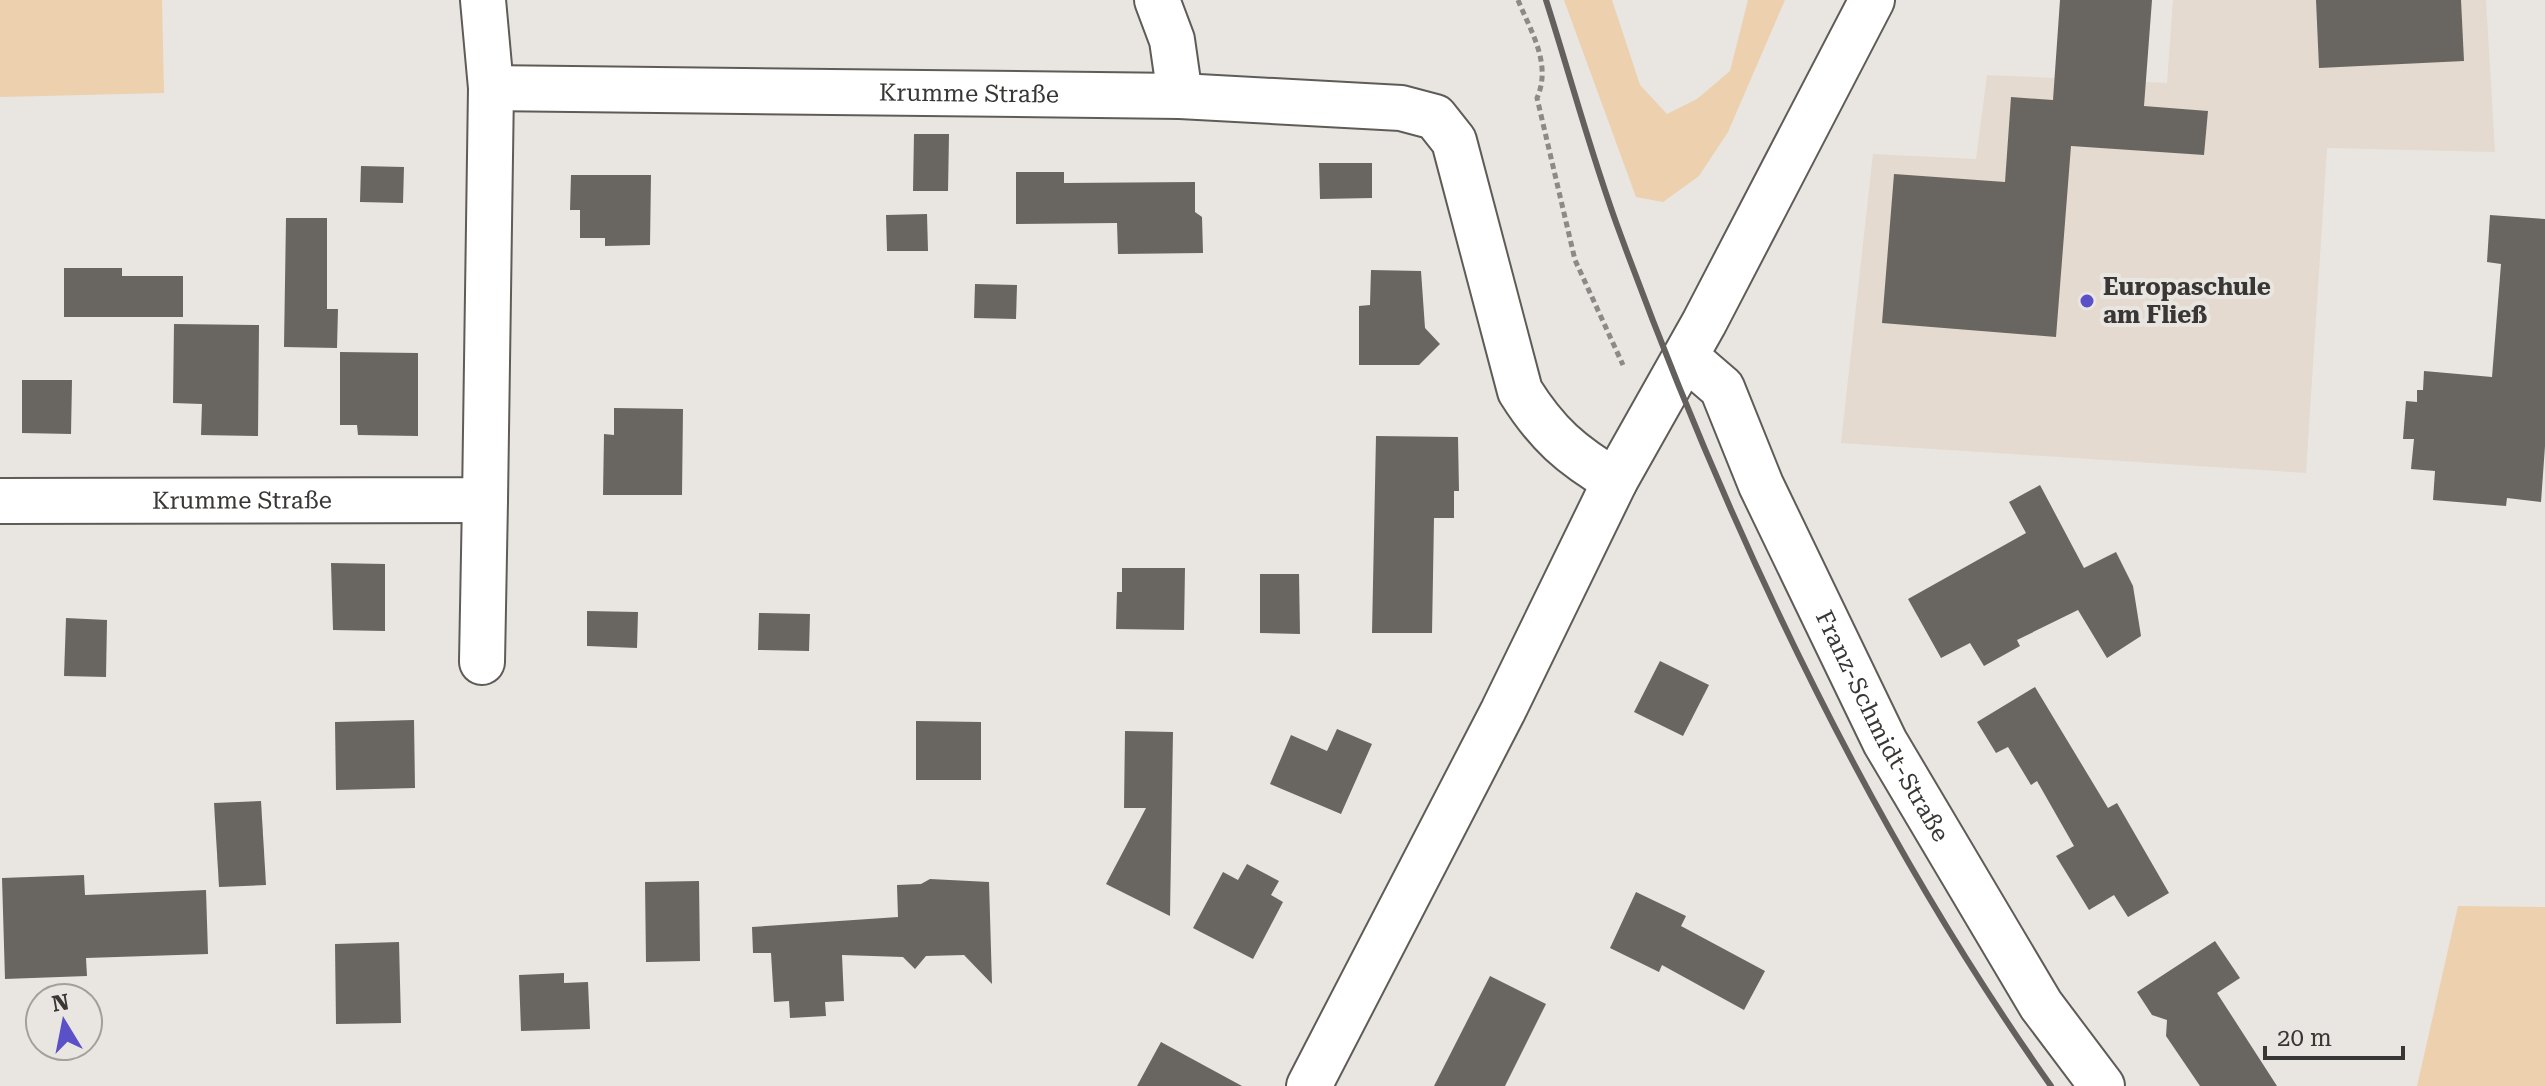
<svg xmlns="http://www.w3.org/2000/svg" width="2545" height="1086" font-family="'Roboto Serif',serif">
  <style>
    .built { fill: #e4dacf }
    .green { fill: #edd0ae }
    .building { fill: #696661 }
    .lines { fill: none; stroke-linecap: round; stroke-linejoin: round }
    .street-casing { stroke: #5f5c58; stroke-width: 48 }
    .path { stroke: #8c8986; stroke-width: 5; stroke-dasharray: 6 4; stroke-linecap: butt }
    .street { stroke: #fff; stroke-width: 44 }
    .rail { stroke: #63605e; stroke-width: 6 }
    .poi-dot { fill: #5a50c8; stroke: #e9e5e0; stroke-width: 3 }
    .labels { text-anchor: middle; stroke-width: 8; stroke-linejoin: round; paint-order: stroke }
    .street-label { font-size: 24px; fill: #393735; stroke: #e9e5e0 }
    .poi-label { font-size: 24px; font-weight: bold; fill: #393735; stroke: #e9e5e0; text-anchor: start }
  </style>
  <rect width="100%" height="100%" fill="#e9e5e0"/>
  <path class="built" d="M 2173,0 L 2486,0 L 2495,152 L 2327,148 L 2306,473 L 1841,443 L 1873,154 L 1976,159 L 1987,75 L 2167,83 Z"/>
  <g class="green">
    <path d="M 0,0 L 162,0 L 164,93 L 0,97 Z"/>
    <path d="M 1564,0 L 1612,0 L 1640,85 L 1667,114 L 1697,99 L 1730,71 L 1748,0 L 1785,0 L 1728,132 L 1699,176 L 1663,202 L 1636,197 Z"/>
    <path d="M 2458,906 L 2545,907 L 2545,1086 L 2417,1086 Z"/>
  </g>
  <g class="building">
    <path d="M 2060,0 L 2152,0 L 2144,106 L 2208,111 L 2204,155 L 2071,146 L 2056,337 L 1882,323 L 1894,174 L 2005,182 L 2011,97 L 2053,100 Z"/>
    <path d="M 2316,0 L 2461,0 L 2464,61 L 2319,68 Z"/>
    <path d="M 914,134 L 949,134 L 948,191 L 913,191 Z"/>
    <path d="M 1319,163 L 1372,163 L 1372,198 L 1320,199 Z"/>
    <path d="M 361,166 L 404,167 L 403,203 L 360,202 Z"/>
    <path d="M 1016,172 L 1064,172 L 1064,183 L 1195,182 L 1195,212 L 1202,217 L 1203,253 L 1118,254 L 1117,223 L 1016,224 Z"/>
    <path d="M 571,175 L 651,175 L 650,245 L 605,246 L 605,238 L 580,238 L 580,210 L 570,210 Z"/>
    <path d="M 927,214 L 928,251 L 887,251 L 886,215 Z"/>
    <path d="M 2490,215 L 2545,219 L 2545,446 L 2541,502 L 2507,498 L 2506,506 L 2433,500 L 2435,471 L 2411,469 L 2414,439 L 2403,439 L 2406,401 L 2417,402 L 2417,390 L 2423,390 L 2424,371 L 2492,377 L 2501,264 L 2487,262 Z"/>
    <path d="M 286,218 L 327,218 L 327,309 L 338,309 L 337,348 L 284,347 Z"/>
    <path d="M 64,268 L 122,268 L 122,276 L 183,276 L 183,317 L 64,317 Z"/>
    <path d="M 1371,270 L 1421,271 L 1425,328 L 1440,344 L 1419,365 L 1359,365 L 1359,306 L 1370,305 Z"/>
    <path d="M 975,284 L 1017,285 L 1016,319 L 974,318 Z"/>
    <path d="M 174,324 L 259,325 L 258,436 L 201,435 L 202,404 L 173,403 Z"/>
    <path d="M 340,352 L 418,353 L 418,436 L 358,435 L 357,425 L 340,425 Z"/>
    <path d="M 22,380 L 72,380 L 71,434 L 22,433 Z"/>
    <path d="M 614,408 L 683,409 L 682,495 L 603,495 L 604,434 L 614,435 Z"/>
    <path d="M 1376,436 L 1458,437 L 1459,491 L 1454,491 L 1454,518 L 1434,518 L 1432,633 L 1372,633 Z"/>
    <path d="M 2040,485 L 2084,568 L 2116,552 L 2133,586 L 2141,636 L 2107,658 L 2078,610 L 2017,640 L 2020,646 L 1984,666 L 1970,643 L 1941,658 L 1908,599 L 2026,533 L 2009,502 Z"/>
    <path d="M 331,563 L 385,564 L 385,631 L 333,630 Z"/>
    <path d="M 1122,568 L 1185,568 L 1184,630 L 1116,629 L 1117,592 L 1122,592 Z"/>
    <path d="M 1260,574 L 1299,574 L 1300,634 L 1260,633 Z"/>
    <path d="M 587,611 L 638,612 L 637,648 L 587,646 Z"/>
    <path d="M 759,613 L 810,614 L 809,651 L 758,650 Z"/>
    <path d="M 66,618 L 107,620 L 106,677 L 64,676 Z"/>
    <path d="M 1660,661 L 1709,685 L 1683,736 L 1634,712 Z"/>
    <path d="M 2035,687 L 2108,808 L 2117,803 L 2169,893 L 2128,917 L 2114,895 L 2089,910 L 2056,856 L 2074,846 L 2037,781 L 2031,785 L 2008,747 L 1996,753 L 1977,722 Z"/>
    <path d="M 414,720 L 415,788 L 336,790 L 335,722 Z"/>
    <path d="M 916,721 L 981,722 L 981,780 L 916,780 Z"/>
    <path d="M 1337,729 L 1372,744 L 1341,814 L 1270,784 L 1291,735 L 1327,751 Z"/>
    <path d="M 1125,731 L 1173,732 L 1170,916 L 1106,884 L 1146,808 L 1124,808 Z"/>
    <path d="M 261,801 L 266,885 L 219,887 L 214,803 Z"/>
    <path d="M 1247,864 L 1279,881 L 1271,895 L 1283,902 L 1253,959 L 1193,928 L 1223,872 L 1238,880 Z"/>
    <path d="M 84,875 L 85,895 L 206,890 L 208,954 L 86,958 L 87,976 L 5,979 L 2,878 Z"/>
    <path d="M 930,879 L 989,882 L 992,984 L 964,955 L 926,956 L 915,969 L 903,957 L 842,955 L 844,1001 L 825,1002 L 826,1016 L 790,1018 L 789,1001 L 774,1002 L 771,953 L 753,953 L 752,927 L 898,917 L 897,885 L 921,884 Z"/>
    <path d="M 699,881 L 700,961 L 646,962 L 645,882 Z"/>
    <path d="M 1636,892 L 1686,916 L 1681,926 L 1765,971 L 1744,1010 L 1662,965 L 1659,972 L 1610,948 Z"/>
    <path d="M 2215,941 L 2240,978 L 2217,993 L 2277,1086 L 2200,1086 L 2166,1036 L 2167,1020 L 2152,1015 L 2137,992 Z"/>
    <path d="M 399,942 L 401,1023 L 336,1024 L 335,944 Z"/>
    <path d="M 564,973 L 564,983 L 588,982 L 590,1029 L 521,1031 L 519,975 Z"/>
    <path d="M 1490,976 L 1546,1004 L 1505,1086 L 1434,1086 Z"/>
    <path d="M 1161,1042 L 1242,1086 L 1137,1086 Z"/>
  </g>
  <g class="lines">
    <defs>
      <g id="street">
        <path d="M 1157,0 L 1172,40 L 1180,96"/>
        <path id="s1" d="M 491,88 L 1180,96 L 1401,108 L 1435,117 L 1454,141 L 1520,391 C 1547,434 1571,455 1615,481"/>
        <path id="s2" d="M 1686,357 L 1722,388 L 1761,485 L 1885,742 L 2041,1005 L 2102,1086"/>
        <path id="s3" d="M 0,501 L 485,500 L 491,88 L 483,0"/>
        <path d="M 482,662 L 485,500"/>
        <path d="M 1309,1086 L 1503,711 L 1615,481 L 1704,323 L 1872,0"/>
      </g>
    </defs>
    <use href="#street" class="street-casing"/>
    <path class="path" d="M 1518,0 C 1531,32 1552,64 1537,98 L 1575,260 L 1623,365"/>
    <use href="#street" class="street"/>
    <path class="rail" d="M 1546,0 C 1571,78 1592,159 1621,236 C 1730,533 1868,827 2051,1086"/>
  </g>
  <circle class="poi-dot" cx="2087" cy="301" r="8"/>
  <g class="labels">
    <g class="street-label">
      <text dy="8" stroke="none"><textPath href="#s1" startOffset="478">Krumme Straße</textPath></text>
      <text dy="8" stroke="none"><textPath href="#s3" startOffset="242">Krumme Straße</textPath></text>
      <text dy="8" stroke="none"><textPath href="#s2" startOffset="422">Franz-Schmidt-Straße</textPath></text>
    </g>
    <g class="poi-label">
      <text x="2103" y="295">Europaschule<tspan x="2103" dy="28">am Fließ</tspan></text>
    </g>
  </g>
  <g transform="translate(64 1022) rotate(350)"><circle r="38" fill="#e9e5e0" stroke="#a39f9c" stroke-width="2"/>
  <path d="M0-6L14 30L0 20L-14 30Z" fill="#5a50c8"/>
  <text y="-12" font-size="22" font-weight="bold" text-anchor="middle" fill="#393735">N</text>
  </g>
  <path d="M2265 1046v12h138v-12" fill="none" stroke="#393735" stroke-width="4"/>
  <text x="2277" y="1046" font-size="24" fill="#393735" stroke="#e9e5e0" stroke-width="6" paint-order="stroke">20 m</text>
</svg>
